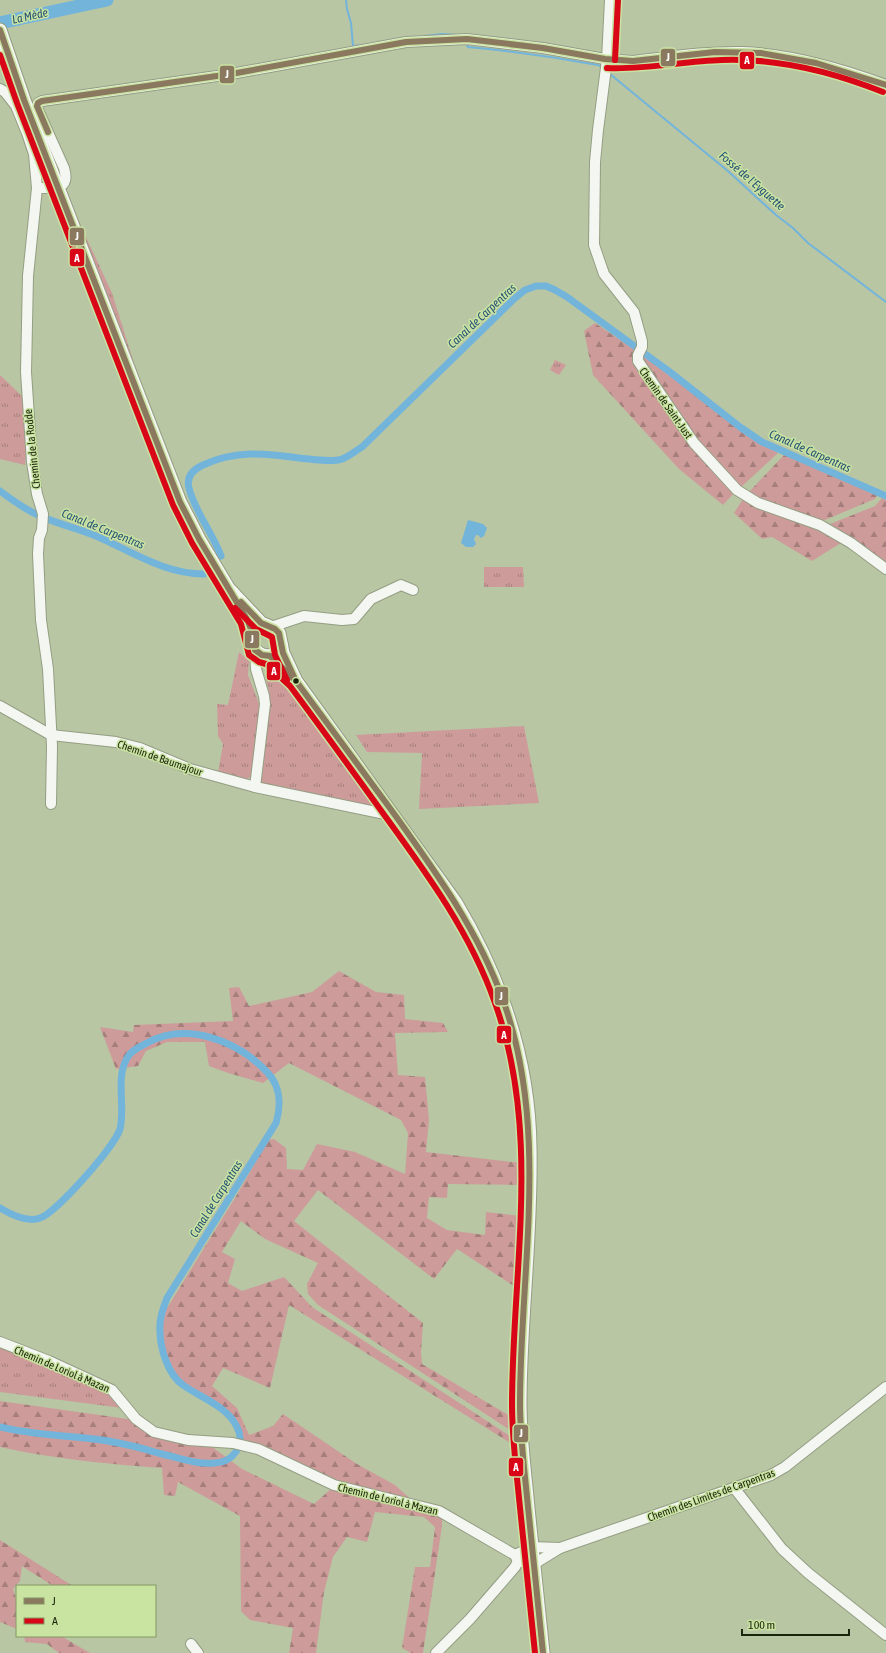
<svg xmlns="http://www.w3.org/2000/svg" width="886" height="1653" font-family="'Asap Condensed',sans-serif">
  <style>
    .grass { fill: url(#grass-tufts) }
    .forest { fill: url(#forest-firs) }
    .water { fill: #73b4db }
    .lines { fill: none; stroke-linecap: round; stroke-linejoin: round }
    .stream { stroke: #73b4db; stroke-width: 2 }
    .canal { stroke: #73b4db; stroke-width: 7 }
    .river { stroke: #73b4db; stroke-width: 13 }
    .minor-casing { stroke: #949e83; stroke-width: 12 }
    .major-casing { stroke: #949e83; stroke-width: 15 }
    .minor { stroke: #f4f6f1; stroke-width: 10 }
    .major { stroke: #f4f6f1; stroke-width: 13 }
    .bus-1-casing { stroke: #c9e3a1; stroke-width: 9 }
    .bus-2-casing { stroke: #c9e3a1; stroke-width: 9 }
    .bus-1 { stroke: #8a785f; stroke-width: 6 }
    .bus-2 { stroke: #d90618; stroke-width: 6 }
    .bus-dot { fill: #1b240b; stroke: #c9e3a1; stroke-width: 1.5 }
    .labels { text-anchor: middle; stroke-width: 3; stroke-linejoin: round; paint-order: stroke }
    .street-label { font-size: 11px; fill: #1b240b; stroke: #c9e3a1 }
    .water-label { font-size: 12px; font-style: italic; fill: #255176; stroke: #c9e3a1 }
    .line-badge { stroke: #c9e3a1; stroke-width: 1.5 }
    .badge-label { font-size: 11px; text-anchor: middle; font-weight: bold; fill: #fff }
  </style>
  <defs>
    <pattern id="grass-tufts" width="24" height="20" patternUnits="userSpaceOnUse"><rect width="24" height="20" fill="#cd9c9a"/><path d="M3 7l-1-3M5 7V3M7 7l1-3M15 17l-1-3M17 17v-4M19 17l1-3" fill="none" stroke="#a67f7c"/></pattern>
    <pattern id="forest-firs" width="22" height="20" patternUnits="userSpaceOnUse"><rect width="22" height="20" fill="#cd9c9a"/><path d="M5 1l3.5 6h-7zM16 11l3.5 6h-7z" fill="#a67f7c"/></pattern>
  </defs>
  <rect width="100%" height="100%" fill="#b8c6a4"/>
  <g class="grass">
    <path d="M 73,209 L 112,293 L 134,363 L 132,365 Z"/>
    <path d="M 555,360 L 566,365 L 559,375 L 550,370 Z"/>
    <path d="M 0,375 L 23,397 L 27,445 L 25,465 L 0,459 Z"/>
    <path d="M 484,567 L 523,567 L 524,587 L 484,587 Z"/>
    <path d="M 239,652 L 249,661 L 248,675 L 260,706 L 255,772 C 244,787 233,778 218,773 L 223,744 L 218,736 L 217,704 L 228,705 Z"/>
    <path d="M 270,666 L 292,690 L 379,808 L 260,785 L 270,695 L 265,675 Z"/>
    <path d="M 524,726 L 539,803 L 419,809 L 422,753 L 367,752 L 356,735 Z"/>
    <path d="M 0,1345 L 106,1387 L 122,1408 L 0,1392 Z"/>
  </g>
  <g class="forest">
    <path d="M 595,323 L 635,350 L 633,361 L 735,492 L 723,505 L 679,469 L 593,375 L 584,331 Z"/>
    <path d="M 642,354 L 757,442 L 778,453 L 740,488 L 698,444 L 640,360 Z"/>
    <path d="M 784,455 L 877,495 L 875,499 L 820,522 L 760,501 L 748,493 Z"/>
    <path d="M 882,498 L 886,500 L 886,566 L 825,526 L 875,506 Z"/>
    <path d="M 743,499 L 844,541 L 812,561 L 772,537 L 762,539 L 734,513 Z"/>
    <path d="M 339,971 L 376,992 L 404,995 L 405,1019 L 443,1023 L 448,1032 L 395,1033 L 398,1075 L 425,1077 L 429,1120 L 426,1152 L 522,1163 L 521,1185 L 448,1184 L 447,1198 L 429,1197 L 427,1218 L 447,1230 L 485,1235 L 486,1212 L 521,1216 L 517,1288 L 457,1249 L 434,1279 L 318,1190 L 294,1221 L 423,1323 L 421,1352 L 422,1364 L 515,1419 L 516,1431 L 507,1428 L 318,1305 L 308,1294 L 307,1284 L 318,1263 L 265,1239 L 241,1221 L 222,1252 L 235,1259 L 228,1283 L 242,1291 L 284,1277 L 312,1307 L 516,1440 L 517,1447 L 289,1305 L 270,1388 L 223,1368 L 212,1386 L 237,1408 L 249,1435 L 273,1426 L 283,1414 L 357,1464 L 395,1485 L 415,1503 L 341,1482 L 243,1439 L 237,1423 L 227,1410 L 182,1382 L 174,1371 L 164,1348 L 161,1331 L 164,1313 L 238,1193 L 268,1140 L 274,1139 L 286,1148 L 287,1169 L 303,1170 L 317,1144 L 355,1152 L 405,1174 L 408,1133 L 401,1120 L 289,1063 L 263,1083 L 228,1073 L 209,1066 L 205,1042 L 167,1042 L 146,1051 L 138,1066 L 116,1069 L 100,1027 L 133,1032 L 134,1025 L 233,1021 L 229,988 L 239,987 L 249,1006 L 312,992 Z"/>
    <path d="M 0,1401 L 135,1420 L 140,1427 L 211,1446 L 242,1469 L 314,1504 L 332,1488 L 437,1514 L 442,1518 L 442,1526 L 423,1653 L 411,1653 L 402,1648 L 415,1567 L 430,1567 L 435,1527 L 424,1517 L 375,1512 L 367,1542 L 347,1537 L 333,1557 L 324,1592 L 316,1653 L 289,1653 L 293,1628 L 250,1620 L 241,1611 L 240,1516 L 178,1482 L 175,1496 L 164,1495 L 162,1468 C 108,1464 53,1459 0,1447 Z"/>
    <path d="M 0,1540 L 73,1586 L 53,1586 L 22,1566 L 20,1581 L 13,1589 L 17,1601 L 17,1629 L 0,1622 Z"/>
    <path d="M 24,1636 L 61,1636 L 90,1653 L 59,1653 L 47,1644 L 25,1642 Z"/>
  </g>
  <path class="water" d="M 468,520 L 483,524 L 487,528 L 484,536 L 481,538 L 478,535 L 476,535 L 474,539 L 476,544 L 473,547 L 466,547 L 461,543 Z"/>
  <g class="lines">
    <g class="stream">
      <path d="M 346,0 L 347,9 L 351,23 L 353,46 L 364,45"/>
      <path d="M 425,36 L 442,34 L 459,35"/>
      <path d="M 466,43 L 468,47 C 512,51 555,57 598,65 L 603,68"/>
      <path d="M 610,74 L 729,172 L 776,215 L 793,228 L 808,243 L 886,302"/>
    </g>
    <g class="canal">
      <path d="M 0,491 C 12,500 24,509 38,515 C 57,524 77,528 96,536 C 131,551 164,574 204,574"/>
      <path d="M 221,556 C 213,534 194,510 189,488 C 186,476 194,469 203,465 C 236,450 264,453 299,458 C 311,459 325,462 338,460 C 346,459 355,451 362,447 L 515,298 L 525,290 L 536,286 L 546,286 L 555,290 L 567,297 L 670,372 L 740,427 L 762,442 L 886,496"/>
      <path d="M 0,1208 C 10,1214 28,1223 40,1218 C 57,1212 115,1146 120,1129 C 126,1105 114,1076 129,1055 C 134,1049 141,1046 147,1043 C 187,1021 238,1041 267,1072 C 281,1086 281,1106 276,1123 L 167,1298 C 163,1309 159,1319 160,1331 C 160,1348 168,1375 183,1385 C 201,1398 227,1406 237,1427 C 246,1445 233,1462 215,1463 C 196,1465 176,1457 158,1453 C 142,1448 125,1444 108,1441 C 72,1435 35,1436 0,1427"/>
    </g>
    <path class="river" d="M 0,23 L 107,0"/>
    <defs>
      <g id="minor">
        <path d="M 610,0 L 607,60 L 598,130 L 595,162 L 594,245 L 604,274 L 634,312 L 642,341 L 642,347 L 638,355 L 638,361 L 694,443 L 737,490 L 758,503 L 820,525 L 851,543 L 886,569"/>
        <path d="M 0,89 L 5,92 L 16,106 L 27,133 L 34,154 L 37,188 L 28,276 L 26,372 L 32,462 L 37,494 L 43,514 L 42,530 L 39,538 L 38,554 L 41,620 L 48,669 L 52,746 L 51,804"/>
        <path d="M 37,188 C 53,188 71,191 64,168 L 38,110 L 37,106 L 38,103 L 42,101 L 231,74 L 406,42 L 467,39 L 543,48 L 605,59 L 633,61 C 669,57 706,51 743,52 C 792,54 840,68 886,85"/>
        <path d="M 271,627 L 304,616 L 342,620 L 354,619 L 371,599 L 401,585 L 413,590"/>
        <path d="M 255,650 L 256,669 L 264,696 L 265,704 L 255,787"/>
        <path d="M 0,706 L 51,735 L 116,742 L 140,748 L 190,769 L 255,787 L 395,816"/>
        <path d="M 0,1342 L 49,1361 L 112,1390 L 136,1419 L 154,1432 L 188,1440 L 233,1443 L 258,1449 L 334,1485 L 439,1511 L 515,1555 L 518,1561"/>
        <path d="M 735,1489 L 782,1549 L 808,1573 L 886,1635"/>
        <path d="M 515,1555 L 532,1547 L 560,1548"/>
        <path d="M 518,1561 L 534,1564 L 560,1548 L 771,1475 L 785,1467 L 886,1387"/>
        <path d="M 191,1644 L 198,1653"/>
        <path d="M 436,1653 L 470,1619 L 515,1567 L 518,1561"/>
      </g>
      <g id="major">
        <path d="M 0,30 L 24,100 L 180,502 L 199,539 L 248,621 L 253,635"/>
        <path d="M 231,591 L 261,623 L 275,629 L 279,633 L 283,653 L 296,681 L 456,903 C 500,977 529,1060 530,1147 C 532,1233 520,1318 520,1404 C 520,1439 525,1473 528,1508 C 533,1556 538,1605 543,1653"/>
        <path d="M 258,629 C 238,647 272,670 281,644"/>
      </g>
    </defs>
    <use href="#minor" class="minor-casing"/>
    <use href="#major" class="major-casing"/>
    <use href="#minor" class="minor"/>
    <use href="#major" class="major"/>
    <defs>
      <g id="bus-1">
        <path d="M 0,30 L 24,100 L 180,502 L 199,539 L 248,621 L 253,635 L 252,640 L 255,650 L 262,655 L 270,656 L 296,681 C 328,724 360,768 392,811 C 435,871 478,930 503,1000 C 550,1130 520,1269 520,1404 C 520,1435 524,1466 527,1497 C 532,1549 538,1601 543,1653"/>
        <path d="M 48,132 L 37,106 L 38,103 L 42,101 L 231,74 L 406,42 L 467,39 L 543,48 L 605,59 L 633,61 L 715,52 L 761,53 L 816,63 L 886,85"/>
        <path d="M 241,602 L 261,623 L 275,629 L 279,633 L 283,653 L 294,677"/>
      </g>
      <g id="bus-2">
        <path d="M 0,55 L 17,103 L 173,505 L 192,543 L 241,624 L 249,655 L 259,662 L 266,664 L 290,686 C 322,729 354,773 385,816 C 428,875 471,934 495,1003 C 542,1133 512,1271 512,1405 C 512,1436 516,1467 519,1498 C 524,1550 530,1601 535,1653"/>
        <path d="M 615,60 L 618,0"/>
        <path d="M 607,68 C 646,70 683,61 722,60 C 777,58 833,72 883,92"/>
        <path d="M 235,608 L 256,629 L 272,637 L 275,655 L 287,680"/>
      </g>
    </defs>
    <use href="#bus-1" class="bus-1-casing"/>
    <use href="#bus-2" class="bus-2-casing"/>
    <use href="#bus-1" class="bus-1"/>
    <use href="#bus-2" class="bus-2"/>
  </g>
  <circle class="bus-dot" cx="296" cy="681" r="3.5"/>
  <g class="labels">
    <g class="street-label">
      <text transform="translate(666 403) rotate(55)" y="4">Chemin de Saint-Just</text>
      <text transform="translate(32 449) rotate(-96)" y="4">Chemin de la Rodde</text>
      <text transform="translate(160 758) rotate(19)" y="4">Chemin de Baumajour</text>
      <text transform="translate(62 1369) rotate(23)" y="4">Chemin de Loriol à Mazan</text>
      <text transform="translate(711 1495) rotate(-20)" y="4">Chemin des Limites de Carpentras</text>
      <text transform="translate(388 1499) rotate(14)" y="4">Chemin de Loriol à Mazan</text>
    </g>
    <g class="water-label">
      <text transform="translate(30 16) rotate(-12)" y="4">La Mède</text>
      <text transform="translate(752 181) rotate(41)" y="4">Fossé de l'Eyguette</text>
      <text transform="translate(482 316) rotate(-43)" y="4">Canal de Carpentras</text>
      <text transform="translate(810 451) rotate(24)" y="4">Canal de Carpentras</text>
      <text transform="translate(103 529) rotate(22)" y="4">Canal de Carpentras</text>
      <text transform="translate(216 1199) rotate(-58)" y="4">Canal de Carpentras</text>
    </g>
  </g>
  <g class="line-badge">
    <rect x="660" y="48" width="16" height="19" rx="4" fill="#8a785f"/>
    <rect x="739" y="51" width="16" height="19" rx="4" fill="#d90618"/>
    <rect x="219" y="65" width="16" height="19" rx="4" fill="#8a785f"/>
    <rect x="69" y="227" width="16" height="19" rx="4" fill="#8a785f"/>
    <rect x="69" y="248" width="16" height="19" rx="4" fill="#d90618"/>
    <rect x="244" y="630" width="16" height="19" rx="4" fill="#8a785f"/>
    <rect x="266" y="661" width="15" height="20" rx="4" fill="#d90618"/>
    <rect x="494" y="986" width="15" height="20" rx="4" fill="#8a785f"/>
    <rect x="496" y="1025" width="16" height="19" rx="4" fill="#d90618"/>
    <rect x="513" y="1424" width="16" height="19" rx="4" fill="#8a785f"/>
    <rect x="508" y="1457" width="16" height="20" rx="4" fill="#d90618"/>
  </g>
  <g class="badge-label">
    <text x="668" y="61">J</text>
    <text x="747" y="64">A</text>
    <text x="227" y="78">J</text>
    <text x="77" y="240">J</text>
    <text x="77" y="262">A</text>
    <text x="252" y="643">J</text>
    <text x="274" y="675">A</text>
    <text x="501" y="1000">J</text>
    <text x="504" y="1039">A</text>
    <text x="521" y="1437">J</text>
    <text x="516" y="1471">A</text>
  </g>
  <rect x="16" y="1585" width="140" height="52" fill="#c9e3a1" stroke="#839765"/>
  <rect x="24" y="1598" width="20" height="6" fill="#8a785f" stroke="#839765"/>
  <text x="52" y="1605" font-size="12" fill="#1b240b">J</text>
  <rect x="24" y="1618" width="20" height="6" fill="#d90618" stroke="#839765"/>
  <text x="52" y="1625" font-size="12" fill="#1b240b">A</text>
  <path d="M742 1629v6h107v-6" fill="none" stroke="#1b240b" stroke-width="2"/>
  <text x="748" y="1629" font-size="12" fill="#1b240b" stroke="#c9e3a1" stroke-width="3" paint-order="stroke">100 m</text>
</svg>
